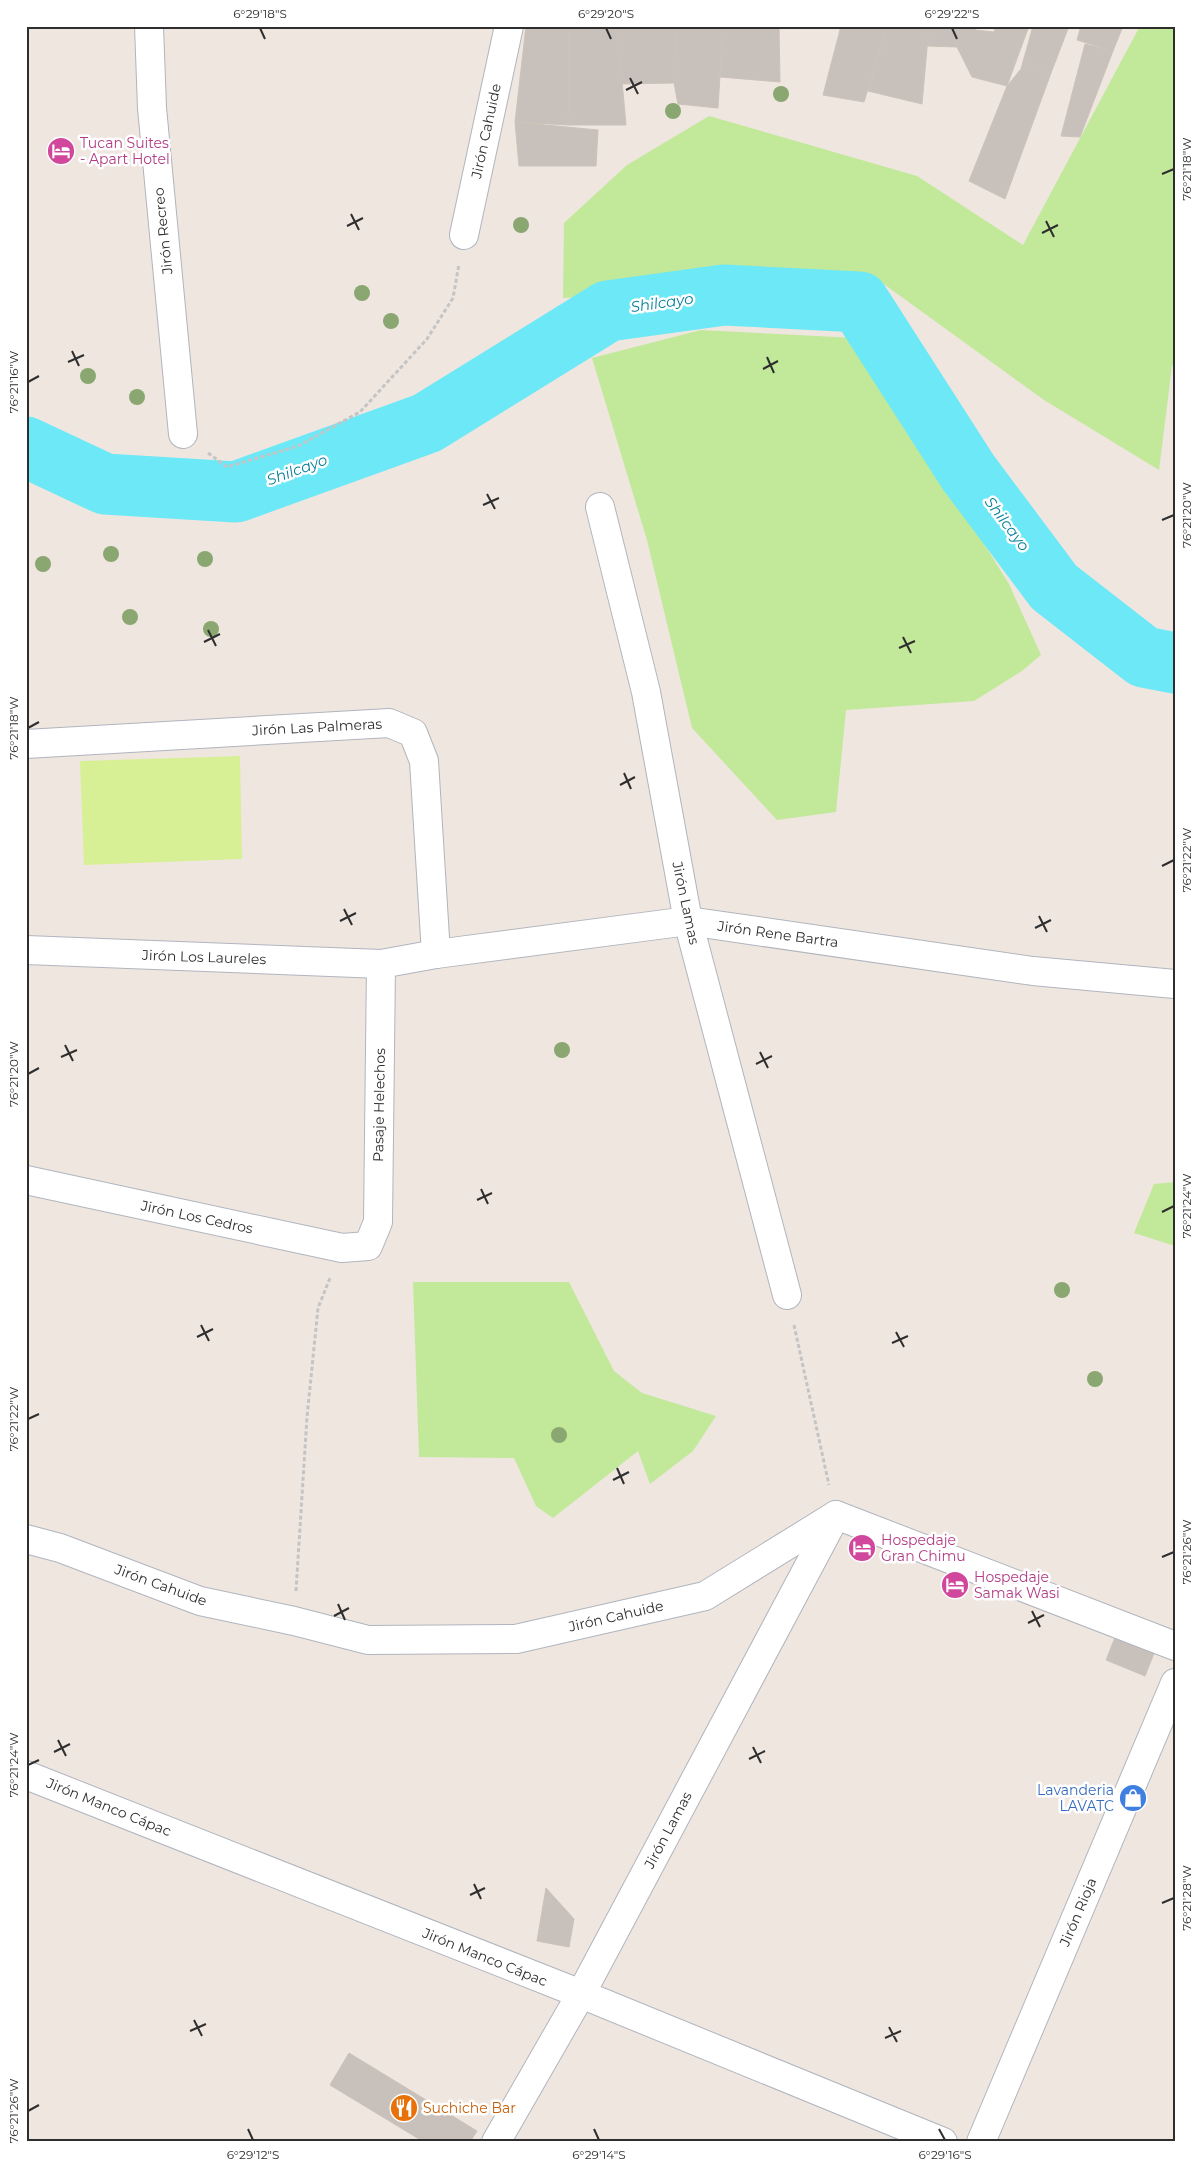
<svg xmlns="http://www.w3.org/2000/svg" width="1201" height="2168" font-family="Montserrat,sans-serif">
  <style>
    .green { fill: #c1e999 }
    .pitch { fill: #d8f095 }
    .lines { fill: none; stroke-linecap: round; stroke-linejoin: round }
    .river { stroke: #6de8f7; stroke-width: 61 }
    .building { fill: #c8c1bb; stroke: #ccc2b9 }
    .minor-casing { stroke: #b0b5be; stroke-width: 30 }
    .tertiary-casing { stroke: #b0b5be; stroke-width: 30 }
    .path { stroke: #c4c4c4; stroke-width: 3; stroke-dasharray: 4 2.5; stroke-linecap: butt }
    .minor { stroke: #fff; stroke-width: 28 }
    .tertiary { stroke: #fff; stroke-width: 28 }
    .tree { fill: #8aa671 }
    .ticks { fill: none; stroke: #2e2e2e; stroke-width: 2 }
    .labels { text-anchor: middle; stroke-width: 5; stroke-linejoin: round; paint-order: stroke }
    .street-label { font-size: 14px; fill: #2e2e2e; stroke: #fff }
    .hotel-label { font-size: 14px; fill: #b23c85; stroke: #fff; text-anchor: start }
    .shop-label { font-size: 14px; fill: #366cbe; stroke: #fff; text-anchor: end }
    .food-label { font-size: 14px; fill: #c56008; stroke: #fff; text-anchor: start }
    .water-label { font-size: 15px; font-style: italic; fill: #06809b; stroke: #fff }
    .neatline { fill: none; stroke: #2e2e2e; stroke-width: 2 }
    .ticks-label { font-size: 12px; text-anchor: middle; fill: #2e2e2e }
  </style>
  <rect width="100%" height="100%" fill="#efe6e0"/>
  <g class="green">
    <path d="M 1140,26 L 1175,26 L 1175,361 L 1172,366 L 1159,470 L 1044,400 L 881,282 L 563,298 L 564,223 L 627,165 L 709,116 L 917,176 L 1023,245 Z"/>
    <path d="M 701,330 L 856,338 L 1009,584 L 1041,655 L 1022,671 L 974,701 L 846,710 L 836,812 L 777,820 L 692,728 L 647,540 L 592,358 Z"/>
    <path d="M 1175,1182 L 1175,1246 L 1134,1233 L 1154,1184 Z"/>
    <path d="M 413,1282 L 569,1282 L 614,1371 L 642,1393 L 716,1416 L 693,1451 L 650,1484 L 638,1451 L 553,1518 L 536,1506 L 514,1458 L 419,1457 Z"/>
  </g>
  <path class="pitch" d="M 240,756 L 242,859 L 84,865 L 80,761 Z"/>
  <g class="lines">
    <path class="river" d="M 26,447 L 105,484 L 236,492 L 427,423 L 608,311 L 724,295 L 859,302 L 968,472 L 1054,587 L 1144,657 L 1175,663"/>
  </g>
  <g class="building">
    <path d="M 526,26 L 569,26 L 568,125 L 515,122 Z"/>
    <path d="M 569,26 L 617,26 L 626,125 L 568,125 Z"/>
    <path d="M 617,26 L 676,26 L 674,83 L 622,84 Z"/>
    <path d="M 676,26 L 723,26 L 718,108 L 678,104 L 674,83 Z"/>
    <path d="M 723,26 L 779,26 L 780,82 L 720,77 Z"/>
    <path d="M 841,26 L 887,26 L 864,102 L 823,95 Z"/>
    <path d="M 887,26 L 929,26 L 922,104 L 868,91 Z"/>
    <path d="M 929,26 L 976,26 L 975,30 L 994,32 L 996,26 L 1029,26 L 1007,86 L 972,77 L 957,47 L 927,46 Z"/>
    <path d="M 1033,26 L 1069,26 L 1051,73 L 1021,69 Z"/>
    <path d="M 1081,26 L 1123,26 L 1113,51 L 1077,40 Z"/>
    <path d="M 1085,44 L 1113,51 L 1080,137 L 1061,136 Z"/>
    <path d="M 1021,69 L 1051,73 L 1005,199 L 969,181 L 1007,86 Z"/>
    <path d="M 515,122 L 598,130 L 596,166 L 519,166 Z"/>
    <path d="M 1120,1625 L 1159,1641 L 1145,1676 L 1106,1660 Z"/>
    <path d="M 546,1888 L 574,1919 L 569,1947 L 537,1941 Z"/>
    <path d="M 349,2053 L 477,2131 L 470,2142 L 424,2142 L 330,2085 Z"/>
  </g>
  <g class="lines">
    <defs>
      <g id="minor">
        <path d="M 149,26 L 152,108 L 183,434"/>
        <path d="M 464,235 L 509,26"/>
        <path d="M 600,507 L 646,692 L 688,921 L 787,1295"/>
        <path d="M 26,744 L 389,723 L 413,733 L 424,761 L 436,954"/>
        <path d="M 26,950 L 381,964 L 436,954 L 688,921 L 1033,971 L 1175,984"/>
        <path d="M 26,1180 L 342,1248 L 368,1246 L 378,1222 L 381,964"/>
        <path d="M 26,1775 L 581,1994 L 943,2142"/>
        <path d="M 496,2142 L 581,1994 L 836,1515"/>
        <path d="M 981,2142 L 1175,1683"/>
      </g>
      <path id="tertiary" d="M 26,1539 L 60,1548 L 200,1601 L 294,1621 L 368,1640 L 516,1639 L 705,1596 L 836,1515 L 1175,1646"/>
    </defs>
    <use href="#minor" class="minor-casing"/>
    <use href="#tertiary" class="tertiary-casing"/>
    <g class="path">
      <path d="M 208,453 L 227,467 L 298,446 L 360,412 L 427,339 L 453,298 L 459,264"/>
      <path d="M 794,1325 L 829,1485"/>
      <path d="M 296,1591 L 307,1417 L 318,1308 L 330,1278"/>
    </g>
    <use href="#minor" class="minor"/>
    <use href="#tertiary" class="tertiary"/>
  </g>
  <g class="tree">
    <circle cx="781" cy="94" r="8"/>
    <circle cx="673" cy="111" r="8"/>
    <circle cx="521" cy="225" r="8"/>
    <circle cx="362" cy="293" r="8"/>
    <circle cx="391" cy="321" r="8"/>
    <circle cx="88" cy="376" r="8"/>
    <circle cx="137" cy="397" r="8"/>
    <circle cx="111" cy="554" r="8"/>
    <circle cx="205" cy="559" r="8"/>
    <circle cx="43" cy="564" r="8"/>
    <circle cx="130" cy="617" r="8"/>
    <circle cx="211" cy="629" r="8"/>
    <circle cx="562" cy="1050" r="8"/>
    <circle cx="1062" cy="1290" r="8"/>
    <circle cx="1095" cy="1379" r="8"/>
    <circle cx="559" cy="1435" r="8"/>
  </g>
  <path class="ticks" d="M 260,28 L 265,39M 606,28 L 611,39M 952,28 L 957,39M 630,78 L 638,94M 626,90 L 642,82M 1162,174 L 1174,169M 351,214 L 359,230M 1046,221 L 1054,237M 347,226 L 363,218M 1042,233 L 1058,225M 72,351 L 79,366M 767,357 L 774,373M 68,362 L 84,355M 763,369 L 778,361M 28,382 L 39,376M 487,494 L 495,509M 483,505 L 499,498M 1162,520 L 1174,515M 208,630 L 216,646M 903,637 L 911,653M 204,642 L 220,634M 899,648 L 915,641M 28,728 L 39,722M 624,773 L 631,789M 620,785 L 635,777M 1162,866 L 1174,860M 344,909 L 352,925M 1039,916 L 1047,932M 340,921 L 356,913M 1035,928 L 1051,920M 65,1045 L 73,1061M 760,1052 L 768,1068M 61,1057 L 77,1050M 756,1064 L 772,1056M 28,1074 L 39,1068M 481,1189 L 488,1204M 477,1200 L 492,1193M 1162,1212 L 1174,1206M 201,1325 L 209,1341M 896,1332 L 904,1347M 197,1337 L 213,1329M 892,1343 L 908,1336M 28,1419 L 39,1414M 617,1468 L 624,1484M 613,1480 L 629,1472M 1162,1557 L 1174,1552M 338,1604 L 345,1620M 1032,1611 L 1040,1627M 334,1616 L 349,1608M 1028,1623 L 1044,1615M 58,1740 L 66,1756M 753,1747 L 761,1763M 54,1752 L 70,1744M 749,1759 L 765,1751M 28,1765 L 39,1760M 474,1884 L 481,1899M 470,1895 L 485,1888M 1162,1903 L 1174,1898M 194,2020 L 202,2036M 889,2027 L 897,2042M 190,2031 L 206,2024M 885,2038 L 901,2031M 28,2111 L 39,2105M 248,2129 L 253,2140M 594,2129 L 599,2140M 939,2129 L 945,2140"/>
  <defs>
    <symbol id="hotel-disc" viewBox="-11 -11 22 22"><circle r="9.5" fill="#d1479c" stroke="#fff"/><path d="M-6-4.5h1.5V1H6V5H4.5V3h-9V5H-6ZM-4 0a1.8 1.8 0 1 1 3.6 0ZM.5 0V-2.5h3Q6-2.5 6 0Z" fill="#fff"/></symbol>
    <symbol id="shop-disc" viewBox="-11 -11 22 22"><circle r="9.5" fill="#3f7fe0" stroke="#fff"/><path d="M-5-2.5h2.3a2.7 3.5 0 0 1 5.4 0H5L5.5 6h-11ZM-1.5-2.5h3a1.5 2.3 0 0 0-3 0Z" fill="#fff"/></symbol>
    <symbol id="restaurant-disc" viewBox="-11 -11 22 22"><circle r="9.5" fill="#e8710a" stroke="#fff"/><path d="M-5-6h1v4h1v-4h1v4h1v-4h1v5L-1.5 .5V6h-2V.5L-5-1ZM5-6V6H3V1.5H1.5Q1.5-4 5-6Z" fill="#fff"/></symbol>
  </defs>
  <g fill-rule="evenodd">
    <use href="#hotel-disc" x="45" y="135" width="32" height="32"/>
    <use href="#hotel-disc" x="846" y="1532" width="32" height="32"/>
    <use href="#hotel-disc" x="939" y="1569" width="32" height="32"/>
    <use href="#shop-disc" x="1117" y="1782" width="32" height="32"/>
    <use href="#restaurant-disc" x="388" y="2092" width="32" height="32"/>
  </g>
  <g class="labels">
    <g class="street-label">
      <text transform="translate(486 131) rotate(-78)" y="5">Jirón Cahuide</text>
      <text transform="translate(163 231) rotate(-96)" y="5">Jirón Recreo</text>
      <text transform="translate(317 727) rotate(-3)" y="5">Jirón Las Palmeras</text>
      <text transform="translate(686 903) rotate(78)" y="5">Jirón Lamas</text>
      <text transform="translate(778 934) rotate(8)" y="5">Jirón Rene Bartra</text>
      <text transform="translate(204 957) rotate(2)" y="5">Jirón Los Laureles</text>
      <text transform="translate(379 1105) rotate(-89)" y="5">Pasaje Helechos</text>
      <text transform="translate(197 1217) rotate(12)" y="5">Jirón Los Cedros</text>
      <text transform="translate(161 1585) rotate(20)" y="5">Jirón Cahuide</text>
      <text transform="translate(616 1616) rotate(-13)" y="5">Jirón Cahuide</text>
      <text transform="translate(109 1807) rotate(22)" y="5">Jirón Manco Cápac</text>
      <text transform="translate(668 1830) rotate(-62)" y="5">Jirón Lamas</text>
      <text transform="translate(1078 1912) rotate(-67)" y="5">Jirón Rioja</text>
      <text transform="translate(485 1957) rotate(22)" y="5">Jirón Manco Cápac</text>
    </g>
    <g class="hotel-label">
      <text x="80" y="148">Tucan Suites<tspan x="80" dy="16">- Apart Hotel</tspan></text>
      <text x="881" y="1545">Hospedaje<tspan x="881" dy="16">Gran Chimu</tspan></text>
      <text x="974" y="1582">Hospedaje<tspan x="974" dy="16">Samak Wasi</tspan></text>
    </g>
    <g class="shop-label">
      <text x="1114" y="1795">Lavanderia<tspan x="1114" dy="16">LAVATC</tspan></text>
    </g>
    <g class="food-label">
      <text x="423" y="2113">Suchiche Bar</text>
    </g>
    <g class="water-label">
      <text transform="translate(662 303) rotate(-8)" y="5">Shilcayo</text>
      <text transform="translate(297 470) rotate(-20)" y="5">Shilcayo</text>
      <text transform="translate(1007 524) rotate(53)" y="5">Shilcayo</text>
    </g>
  </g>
  <rect width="1201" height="2168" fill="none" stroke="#ffffff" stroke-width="55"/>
  <rect x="28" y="28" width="1146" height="2112" class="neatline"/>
  <g class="ticks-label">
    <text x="260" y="18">6°29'18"S</text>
    <text x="606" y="18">6°29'20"S</text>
    <text x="952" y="18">6°29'22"S</text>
    <text transform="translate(1187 169) rotate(-90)" y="4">76°21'18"W</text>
    <text transform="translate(14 382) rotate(-90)" y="4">76°21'16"W</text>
    <text transform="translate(1187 515) rotate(-90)" y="4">76°21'20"W</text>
    <text transform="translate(14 728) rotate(-90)" y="4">76°21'18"W</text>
    <text transform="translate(1187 860) rotate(-90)" y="4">76°21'22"W</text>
    <text transform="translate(14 1074) rotate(-90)" y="4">76°21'20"W</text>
    <text transform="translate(1187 1206) rotate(-90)" y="4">76°21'24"W</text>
    <text transform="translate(14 1419) rotate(-90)" y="4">76°21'22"W</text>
    <text transform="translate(1187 1552) rotate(-90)" y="4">76°21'26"W</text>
    <text transform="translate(14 1765) rotate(-90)" y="4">76°21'24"W</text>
    <text transform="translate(1187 1898) rotate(-90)" y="4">76°21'28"W</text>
    <text transform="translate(14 2111) rotate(-90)" y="4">76°21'26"W</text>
    <text x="253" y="2159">6°29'12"S</text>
    <text x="599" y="2159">6°29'14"S</text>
    <text x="945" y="2159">6°29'16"S</text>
  </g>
</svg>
